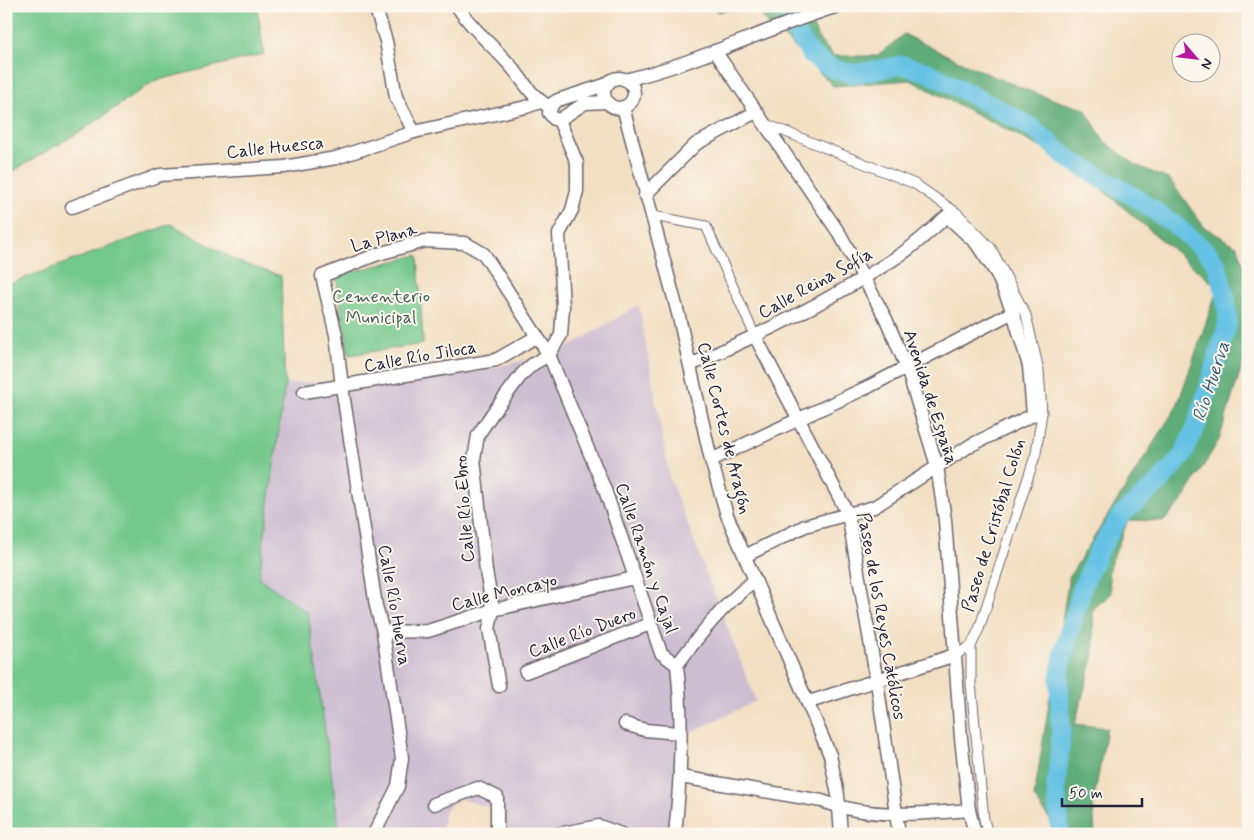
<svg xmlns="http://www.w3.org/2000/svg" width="1254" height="840" font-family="Mynerve,sans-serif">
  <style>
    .industrial { fill: #cebed1 }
    .green { fill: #73c88c; stroke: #4a7564 }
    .forest { fill: #5eac78; stroke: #40675a }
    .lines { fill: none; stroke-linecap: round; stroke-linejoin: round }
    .river { stroke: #66c2e4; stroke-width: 19 }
    .pedestrian-casing { stroke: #6b646b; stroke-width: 11 }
    .minor-casing { stroke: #6b646b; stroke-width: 15 }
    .pedestrian { stroke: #fff; stroke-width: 9 }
    .minor { stroke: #fff; stroke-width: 12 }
    .labels { text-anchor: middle; stroke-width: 4; stroke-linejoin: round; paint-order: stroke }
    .street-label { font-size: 18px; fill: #22223b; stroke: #fbf7ec }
    .park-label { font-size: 18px; fill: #3e5c57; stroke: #fbf7ec }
    .water-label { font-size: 19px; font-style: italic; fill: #3a5a76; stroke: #fbf7ec }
  </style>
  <rect width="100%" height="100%" fill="#fbf7ec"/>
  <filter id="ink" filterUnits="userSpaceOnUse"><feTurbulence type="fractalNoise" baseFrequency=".02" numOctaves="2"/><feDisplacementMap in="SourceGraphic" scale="10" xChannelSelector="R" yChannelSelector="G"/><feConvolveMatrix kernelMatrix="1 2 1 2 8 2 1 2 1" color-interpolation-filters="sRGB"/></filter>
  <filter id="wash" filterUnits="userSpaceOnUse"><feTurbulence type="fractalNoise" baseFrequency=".0096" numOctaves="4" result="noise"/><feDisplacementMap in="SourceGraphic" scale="20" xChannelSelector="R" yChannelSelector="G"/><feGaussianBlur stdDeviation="1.12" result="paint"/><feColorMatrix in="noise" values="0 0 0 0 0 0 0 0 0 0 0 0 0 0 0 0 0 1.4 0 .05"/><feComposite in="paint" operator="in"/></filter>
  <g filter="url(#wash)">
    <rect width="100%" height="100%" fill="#f3dfc3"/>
    <path class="industrial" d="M 639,305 L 670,479 L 756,701 L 679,738 L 676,834 L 648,834 L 604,820 L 569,834 L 495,834 L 493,809 L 459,798 L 445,810 L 441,834 L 340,834 L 308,613 L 259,578 L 285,384 L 472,373 L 562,351 Z"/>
    <g class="green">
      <path d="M 6,6 L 257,6 L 264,54 L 154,81 L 83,130 L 6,175 Z"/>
      <path d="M 171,224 L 239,262 L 281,276 L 285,384 L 259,578 L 308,613 L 340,834 L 6,834 L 6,285 Z"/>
      <path d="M 418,255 L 423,344 L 349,355 L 336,276 Z"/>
    </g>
    <path class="forest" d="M 711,6 L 803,6 L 820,41 L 834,56 L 877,56 L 904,34 C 962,63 1022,92 1085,109 L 1104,141 L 1136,165 L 1170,180 L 1204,227 L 1238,247 L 1248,278 L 1248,346 L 1219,440 L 1183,500 L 1164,521 L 1128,520 L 1108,571 L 1111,594 L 1093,609 L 1094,654 L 1075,724 L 1107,728 L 1093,804 L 1095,834 L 1060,834 L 1034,797 L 1069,577 L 1177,406 L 1218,288 L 1071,163 L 910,80 L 833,86 L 777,30 L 771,28 L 755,6 L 718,12 Z"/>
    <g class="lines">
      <path class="river" d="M 786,6 L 797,34 L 812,56 L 833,69 L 854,74 L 902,65 L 927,72 L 964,91 L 1030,126 L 1069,159 L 1133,196 L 1175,225 L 1208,253 L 1217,265 L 1226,299 L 1228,323 L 1196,427 L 1183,455 L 1160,482 L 1121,515 L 1099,550 L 1083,586 L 1064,651 L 1059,678 L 1061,737 L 1056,787 L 1060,834"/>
    </g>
  </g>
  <g filter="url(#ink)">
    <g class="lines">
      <defs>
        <g id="pedestrian">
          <path d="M 766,124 L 915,184 L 957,213 L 991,248 L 1026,315 L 1039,370 L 1042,413 L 1036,453 L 979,629 L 971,646 L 955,655"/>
          <path d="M 653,216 L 706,226 L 755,336"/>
          <path d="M 971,646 L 971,683 L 984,820 L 988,834"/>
        </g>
        <g id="minor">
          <path d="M 375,6 L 386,41 L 396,97 L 414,132"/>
          <path d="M 457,6 C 472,29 489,42 507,62 C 522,77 530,97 550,107"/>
          <path d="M 715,51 L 841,236 L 886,319 L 907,368 L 937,466 L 945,520 L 961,738 L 969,810 L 975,834"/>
          <circle cx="619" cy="93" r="15"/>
          <path d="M 625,80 C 698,63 766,28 838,6"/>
          <path d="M 607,102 L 585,103 L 559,120 L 554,119 L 549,113 L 553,103 L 558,100 L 608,84"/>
          <path d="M 623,107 L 679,317 L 711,460 L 727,515 L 830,755 L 838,795 L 841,834"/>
          <path d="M 645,195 L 696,144 L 756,112"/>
          <path d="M 72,207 L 160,175 L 284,167 L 336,158 L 414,132 L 526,107 L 540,102"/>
          <path d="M 755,336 L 848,514 L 877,682 L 899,834"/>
          <path d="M 549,355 L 561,335 L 563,307 L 559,234 L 572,210 L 577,191 L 577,163 L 559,120"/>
          <path d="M 690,365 C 762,334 835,298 900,255 C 917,244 932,229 947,216 L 976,243 L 997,274 L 1013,312 L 1029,366 L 1033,415 L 971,445 L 874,507 L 805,526 L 745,556"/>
          <path d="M 304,392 L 496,360 L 536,337"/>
          <path d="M 711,460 L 870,386 L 1013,312"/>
          <path d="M 383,632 L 428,631 L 493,610 L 634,578"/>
          <path d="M 677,665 C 700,634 724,604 755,580"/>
          <path d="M 526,672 L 650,624"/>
          <path d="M 499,686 L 489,629 L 493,610 L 486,571 L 474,459 L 478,435 L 492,414 L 522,374 L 533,364 L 549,355"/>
          <path d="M 809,702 L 955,655"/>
          <path d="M 625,724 L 645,730 L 679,733"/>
          <path d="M 681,777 L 822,801 C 869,819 920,814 969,810"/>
          <path d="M 434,804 L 478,788 L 497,797 L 497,834"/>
          <path d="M 374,834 L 398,786 L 402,758 L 383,632 L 376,606 L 342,387 L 336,335 L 322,276 L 378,254 L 425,241 L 465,243 L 484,254 L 549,355 L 605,490 L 661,653 L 677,665 C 683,721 681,778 675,834"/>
          <path d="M 558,834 L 599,826 L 621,834"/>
        </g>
      </defs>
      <use href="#pedestrian" class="pedestrian-casing"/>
      <use href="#minor" class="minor-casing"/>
      <use href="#pedestrian" class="pedestrian"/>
      <use href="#minor" class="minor"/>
    </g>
  </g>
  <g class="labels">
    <g class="street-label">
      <text transform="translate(275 147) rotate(-6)" y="6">Calle Huesca</text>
      <text transform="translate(384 237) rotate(-16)" y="6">La Plana</text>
      <text transform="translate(815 283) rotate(-29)" y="6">Calle Reina Sofía</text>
      <text transform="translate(420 356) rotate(-10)" y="6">Calle Río Jiloca</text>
      <text transform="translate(931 397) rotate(72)" y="6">Avenida de España</text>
      <text transform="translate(725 428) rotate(76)" y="6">Calle Cortes de Aragón</text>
      <text transform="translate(464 509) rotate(-94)" y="6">Calle Río Ebro</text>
      <text transform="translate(993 525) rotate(-73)" y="6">Paseo de Cristóbal Colón</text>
      <text transform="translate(647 558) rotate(71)" y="6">Calle Ramón y Cajal</text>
      <text transform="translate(504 592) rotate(-14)" y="6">Calle Moncayo</text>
      <text transform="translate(395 605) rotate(80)" y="6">Calle Río Huerva</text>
      <text transform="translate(882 616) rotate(80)" y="6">Paseo de los Reyes Católicos</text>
      <text transform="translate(582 632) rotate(-21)" y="6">Calle Río Duero</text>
    </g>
    <g class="park-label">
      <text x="381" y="302">Cementerio<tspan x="381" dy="21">Municipal</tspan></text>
    </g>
    <g class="water-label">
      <text transform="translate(1210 381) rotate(-72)" y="7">Río Huerva</text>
    </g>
  </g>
  <rect width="1254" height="840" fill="none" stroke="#fbf7ec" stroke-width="25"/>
  <g transform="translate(1196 58) rotate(118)"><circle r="24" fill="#fbf7ec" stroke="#a4a2a5"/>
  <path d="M0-4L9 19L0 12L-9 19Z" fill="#b5179e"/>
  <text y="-8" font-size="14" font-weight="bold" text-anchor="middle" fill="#22223b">N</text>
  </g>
  <path d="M1062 798v8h80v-8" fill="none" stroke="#22223b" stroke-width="2.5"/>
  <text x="1069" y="798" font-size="15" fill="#22223b" stroke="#fbf7ec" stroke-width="4" paint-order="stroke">50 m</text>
</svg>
